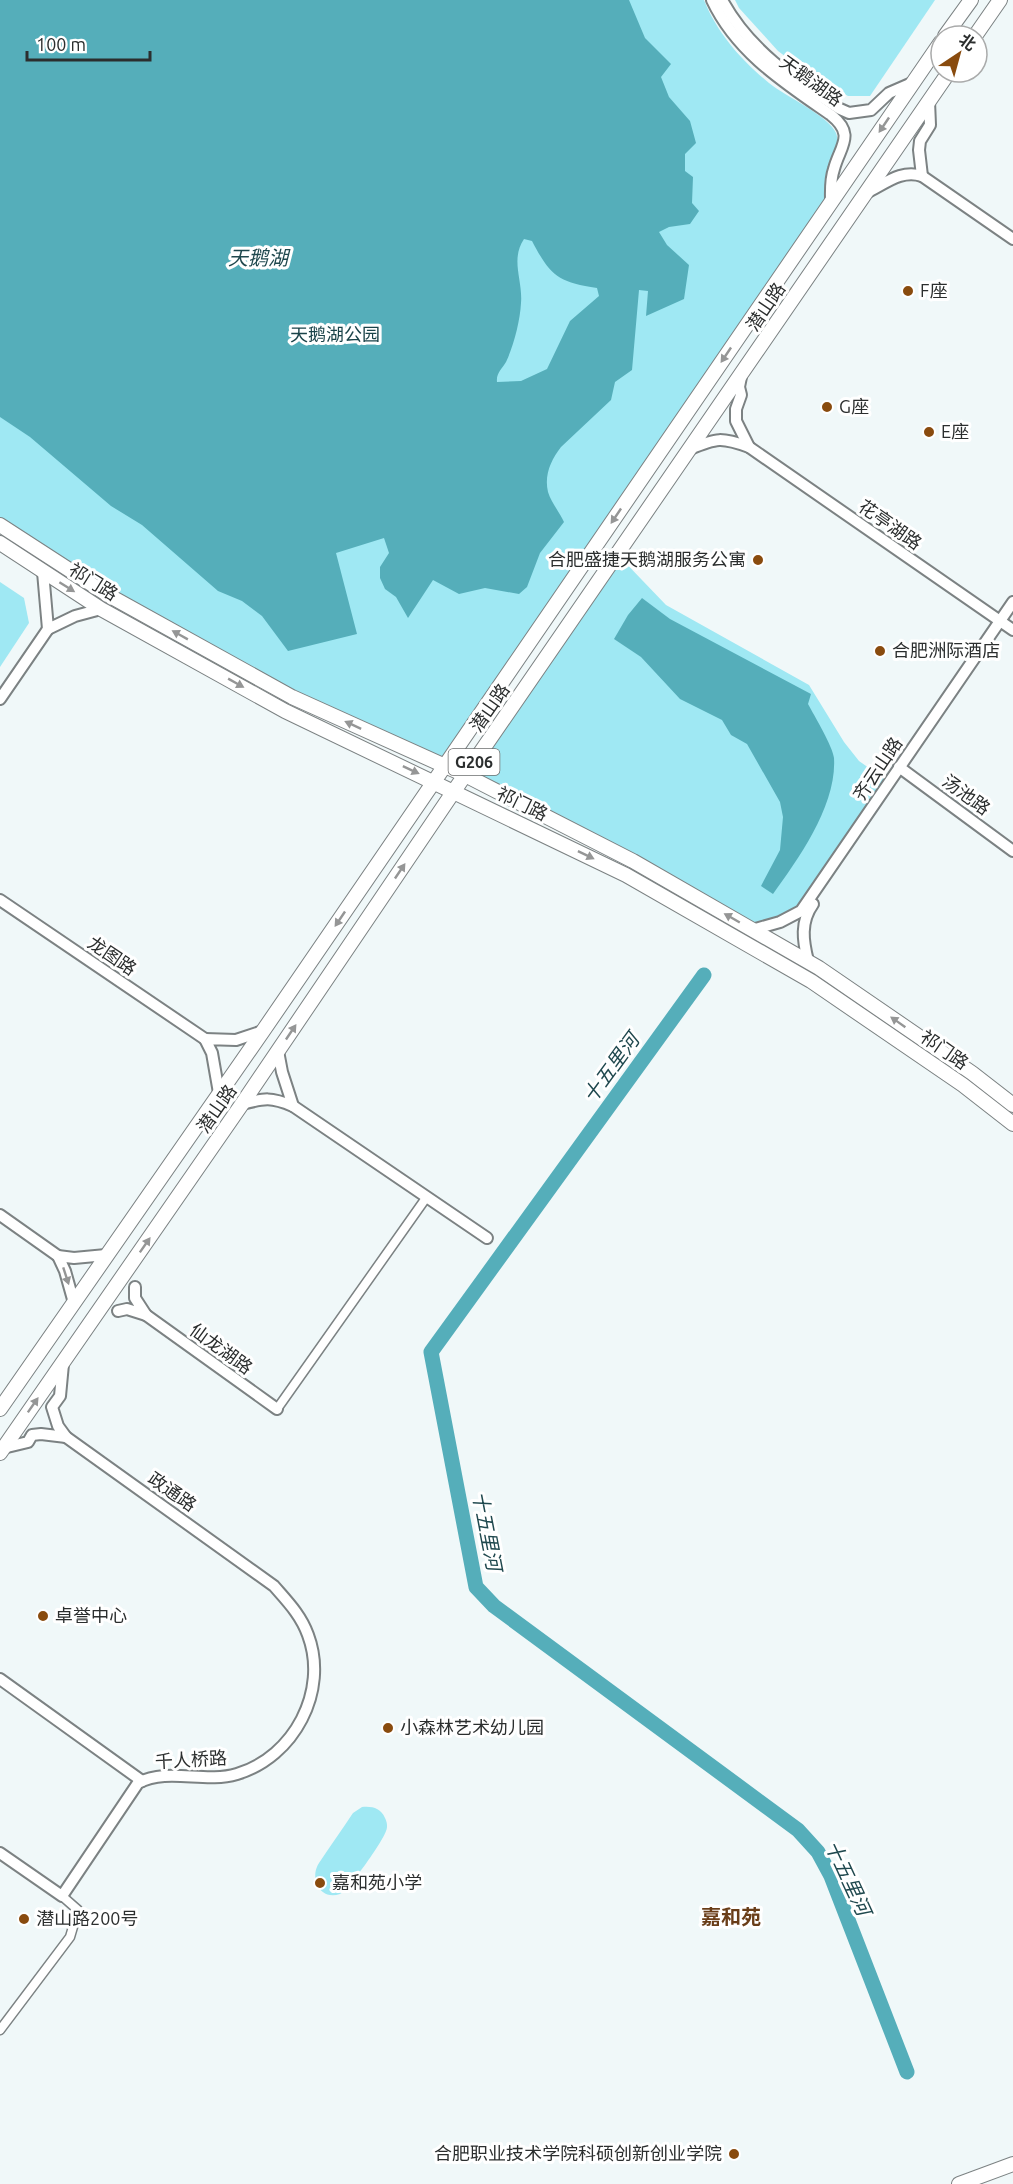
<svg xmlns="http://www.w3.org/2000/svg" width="1013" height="2184" font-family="Ubuntu,'Noto Sans SC',sans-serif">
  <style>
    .green { fill: #9fe8f3 }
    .water { fill: #55aeba; fill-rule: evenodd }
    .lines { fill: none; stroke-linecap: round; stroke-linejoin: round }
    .river { stroke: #55aeba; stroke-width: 15 }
    .minor-casing { stroke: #7c8283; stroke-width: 11 }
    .tertiary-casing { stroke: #7c8283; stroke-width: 14 }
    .primary-casing { stroke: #7c8283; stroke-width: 16 }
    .minor { stroke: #fff; stroke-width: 8 }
    .tertiary { stroke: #fff; stroke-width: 10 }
    .primary { stroke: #fff; stroke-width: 14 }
    .oneway { fill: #959696 }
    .poi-dot { fill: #894b0e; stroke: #fff; stroke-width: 2 }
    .labels { text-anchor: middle; stroke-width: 6; stroke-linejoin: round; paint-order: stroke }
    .shield { fill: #fff; stroke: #6b6d6d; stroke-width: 1.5 }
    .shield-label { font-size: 16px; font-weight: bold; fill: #2b2e2e }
    .street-label { font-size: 18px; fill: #2b2e2e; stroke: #fff }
    .poi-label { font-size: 18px; fill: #2b2e2e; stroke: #fff; text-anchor: start }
    .park-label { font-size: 18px; fill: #1a4349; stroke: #fff }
    .water-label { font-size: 20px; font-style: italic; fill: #1f484e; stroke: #fff }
    .neighbourhood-label { font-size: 20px; font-weight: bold; fill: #693d18; stroke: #fff }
  </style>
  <rect width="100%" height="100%" fill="#f0f8f9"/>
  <g class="green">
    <path d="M 0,0 L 704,0 C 717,33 742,61 769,83 C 785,96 829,116 836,133 C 841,146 832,157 830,169 C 829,180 831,191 831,202 L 444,767 L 292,697 L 0,525 Z"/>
    <path d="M 735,0 L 935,0 L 870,96 L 848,96 L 808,73 L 778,51 L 739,8 Z"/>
    <path d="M 618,555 L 666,605 L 809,685 L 844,742 L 859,761 L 889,782 L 801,911 L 752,930 L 465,775 Z"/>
    <path d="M 0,582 L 24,598 L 29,623 L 0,667 Z"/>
    <path d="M 362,1807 C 372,1806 381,1808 385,1818 C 387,1822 388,1827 386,1831 C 383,1841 348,1891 340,1894 C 320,1901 309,1878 319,1863 C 330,1846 342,1830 353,1813 Z"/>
  </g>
  <g class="water">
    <path d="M 0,0 L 629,0 L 645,38 L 671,64 L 661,77 L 669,97 L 690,121 L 696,143 L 685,154 L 685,171 L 693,177 L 692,203 L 699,211 L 690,224 L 669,227 L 659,232 L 667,245 L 689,265 L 684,299 L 646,316 L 648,291 L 639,290 L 632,370 L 615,382 L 611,400 L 561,447 C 551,460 544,475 548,492 C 551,502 560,513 564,522 L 540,553 L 527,587 L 519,594 L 485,588 L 459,594 L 433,580 L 408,618 L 396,597 L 385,589 L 380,578 L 380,567 L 389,553 L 384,538 L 336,553 L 357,634 L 288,651 L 262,616 L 242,601 L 218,591 L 142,525 L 111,506 L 30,437 L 0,417 ZM 524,239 L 532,241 C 550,275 557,282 597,288 L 599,296 L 570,321 L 547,369 L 521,381 L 497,382 C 496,373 502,369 506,362 C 514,345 520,321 521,303 C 523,280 510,260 524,239 Z"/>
    <path d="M 642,598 L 670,619 L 811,694 L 808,704 C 814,715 833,747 834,758 C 837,805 799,858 773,894 L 761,886 L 780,850 L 783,817 L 780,802 L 747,744 L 731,735 L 722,720 L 680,699 L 641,657 L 614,639 L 628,615 Z"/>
  </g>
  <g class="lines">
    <path class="river" d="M 704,975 L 431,1352 L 476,1587 L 494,1606 L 798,1830 L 818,1852 L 831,1876 L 907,2072"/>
    <defs>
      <g id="minor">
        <path d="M 277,1409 L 426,1198"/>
        <path d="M 0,2030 L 70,1937 L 78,1910 L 62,1896"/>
      </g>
      <g id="tertiary">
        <path d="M 712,0 C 737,53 785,83 831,115 C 856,135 840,146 834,169 C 830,180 831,191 831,202"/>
        <path d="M 722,0 C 749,50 793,79 840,109 L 849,113 L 871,110 L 889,93 L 912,83"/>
        <path d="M 922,176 L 919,150 L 920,141 L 930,125 L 929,101"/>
        <path d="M 866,193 C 885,184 901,169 922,176 L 1013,239"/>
        <path d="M 741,377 L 739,387 L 741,395 L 736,409 L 736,421 L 749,447"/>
        <path d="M 690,449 C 717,438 721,437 749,447 L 1013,630"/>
        <path d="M 43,572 L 48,629 L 75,616 L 101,609"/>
        <path d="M 0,699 L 48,629"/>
        <path d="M 899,767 L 1013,851"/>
        <path d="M 0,900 L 205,1039"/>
        <path d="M 752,930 L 780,922 L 801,911 L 1013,602"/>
        <path d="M 808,961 C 803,941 800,922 813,904"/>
        <path d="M 219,1093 L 212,1053 L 205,1039 L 236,1040 L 263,1031"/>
        <path d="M 242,1104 C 265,1098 271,1097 293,1106 L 282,1072 L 278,1051"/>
        <path d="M 293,1106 L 487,1238"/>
        <path d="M 0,1215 L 58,1256"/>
        <path d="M 74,1303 L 65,1271 L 58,1256 L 74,1258 L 106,1255"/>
        <path d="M 118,1311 L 127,1309 L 146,1315 L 135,1298 L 135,1287"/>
        <path d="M 146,1315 L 277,1409"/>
        <path d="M 3,1448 L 28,1442 L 32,1435 L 41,1434 L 66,1437 L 58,1426 L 52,1407 L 60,1396 L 63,1364"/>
        <path d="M 0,1679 L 142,1781"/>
        <path d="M 0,1853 L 62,1896 L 138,1783 C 169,1767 204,1784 237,1774 C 294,1757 329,1691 308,1635 C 301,1615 287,1601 274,1586 L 66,1437"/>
      </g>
      <g id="primary">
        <path d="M 945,36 L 971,0"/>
        <path d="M 975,36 L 1000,0"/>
        <path d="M 0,525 L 108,595 L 292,697 L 465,775 L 633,861 L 819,968 L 972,1073 L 1013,1105"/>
        <path d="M 0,543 L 101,609 L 285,711 L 626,875 L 811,981 L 963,1085 L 1013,1124"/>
        <path d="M 0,1409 L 263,1031 L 941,42"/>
        <path d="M 0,1453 L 242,1104 L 454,791 L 949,72"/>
        <path d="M 959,2184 L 1013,2164"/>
      </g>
    </defs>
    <use href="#minor" class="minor-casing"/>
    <use href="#tertiary" class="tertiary-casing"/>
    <use href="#primary" class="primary-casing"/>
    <use href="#minor" class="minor"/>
    <use href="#tertiary" class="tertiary"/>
    <use href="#primary" class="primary"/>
  </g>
  <defs><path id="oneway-solid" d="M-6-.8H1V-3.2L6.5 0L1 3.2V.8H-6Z" transform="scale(1.5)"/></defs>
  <g class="oneway">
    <use href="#oneway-solid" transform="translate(884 125) rotate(124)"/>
    <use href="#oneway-solid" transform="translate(726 355) rotate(124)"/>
    <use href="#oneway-solid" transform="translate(616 516) rotate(124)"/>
    <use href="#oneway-solid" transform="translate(67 587) rotate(32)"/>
    <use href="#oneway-solid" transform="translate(180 635) rotate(-151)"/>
    <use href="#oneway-solid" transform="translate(236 683) rotate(29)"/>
    <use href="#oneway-solid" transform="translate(353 725) rotate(-155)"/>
    <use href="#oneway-solid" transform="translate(411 770) rotate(25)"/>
    <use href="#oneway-solid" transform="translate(586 855) rotate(26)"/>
    <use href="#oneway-solid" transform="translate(400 871) rotate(-56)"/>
    <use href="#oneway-solid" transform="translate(732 918) rotate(-150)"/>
    <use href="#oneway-solid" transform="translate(340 919) rotate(124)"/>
    <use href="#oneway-solid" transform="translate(898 1022) rotate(-145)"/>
    <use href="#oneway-solid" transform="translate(291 1032) rotate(-56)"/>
    <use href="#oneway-solid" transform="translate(145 1245) rotate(-55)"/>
    <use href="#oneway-solid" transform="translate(66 1276) rotate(72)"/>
    <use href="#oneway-solid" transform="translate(33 1405) rotate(-55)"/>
  </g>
  <g class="poi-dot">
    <circle cx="908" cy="291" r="6"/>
    <circle cx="827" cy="407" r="6"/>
    <circle cx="929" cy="432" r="6"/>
    <circle cx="758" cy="560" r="6"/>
    <circle cx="880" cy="651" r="6"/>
    <circle cx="43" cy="1616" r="6"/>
    <circle cx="388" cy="1728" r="6"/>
    <circle cx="320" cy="1883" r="6"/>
    <circle cx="24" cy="1919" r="6"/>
    <circle cx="734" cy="2154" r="6"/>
  </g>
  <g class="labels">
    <rect class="shield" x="448.5" y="749" width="51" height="26" rx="4.5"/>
    <g class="shield-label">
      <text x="474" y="768">G206</text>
    </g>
    <g class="street-label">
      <text transform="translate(811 81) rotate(36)" y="6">天鹅湖路</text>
      <text transform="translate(766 307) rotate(-56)" y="6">潜山路</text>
      <text transform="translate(890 525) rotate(35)" y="6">花亭湖路</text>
      <text transform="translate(93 582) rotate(32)" y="6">祁门路</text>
      <text transform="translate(490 708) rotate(-55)" y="6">潜山路</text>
      <text transform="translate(878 769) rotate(-56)" y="6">齐云山路</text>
      <text transform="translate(966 795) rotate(36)" y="6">汤池路</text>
      <text transform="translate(522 804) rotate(26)" y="6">祁门路</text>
      <text transform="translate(112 956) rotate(34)" y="6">龙图路</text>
      <text transform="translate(944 1050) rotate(35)" y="6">祁门路</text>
      <text transform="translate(217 1109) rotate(-55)" y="6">潜山路</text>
      <text transform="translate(221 1349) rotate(36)" y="6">仙龙湖路</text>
      <text transform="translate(172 1492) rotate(35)" y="6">政通路</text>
      <text transform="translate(191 1760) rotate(-3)" y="6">千人桥路</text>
    </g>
    <g class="poi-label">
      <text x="920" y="297">F座</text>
      <text x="839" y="413">G座</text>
      <text x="941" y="438">E座</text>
      <text x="746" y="566" text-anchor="end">合肥盛捷天鹅湖服务公寓</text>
      <text x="892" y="657">合肥洲际酒店</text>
      <text x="55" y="1622">卓誉中心</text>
      <text x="400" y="1734">小森林艺术幼儿园</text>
      <text x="332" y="1889">嘉和苑小学</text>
      <text x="36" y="1925">潜山路200号</text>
      <text x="722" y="2160" text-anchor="end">合肥职业技术学院科硕创新创业学院</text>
    </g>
    <g class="park-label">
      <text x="335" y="341">天鹅湖公园</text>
    </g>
    <g class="water-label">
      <text x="258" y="265">天鹅湖</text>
      <text transform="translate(611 1068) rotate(-54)" y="7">十五里河</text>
      <text transform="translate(487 1531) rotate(79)" y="7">十五里河</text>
      <text transform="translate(848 1878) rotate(65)" y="7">十五里河</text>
    </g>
    <g class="neighbourhood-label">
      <text x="731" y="1924">嘉和苑</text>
    </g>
  </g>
  <g transform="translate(959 54) rotate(36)"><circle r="28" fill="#ffffff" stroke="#aaabab" stroke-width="1.5"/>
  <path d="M0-4.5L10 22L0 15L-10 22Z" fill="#894b0e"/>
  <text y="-9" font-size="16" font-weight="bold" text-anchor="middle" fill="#2b2e2e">北</text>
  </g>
  <path d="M27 51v9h123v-9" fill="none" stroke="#2b2e2e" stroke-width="3"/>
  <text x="36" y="51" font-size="18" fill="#2b2e2e" stroke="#ffffff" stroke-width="4.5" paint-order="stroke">100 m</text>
</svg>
